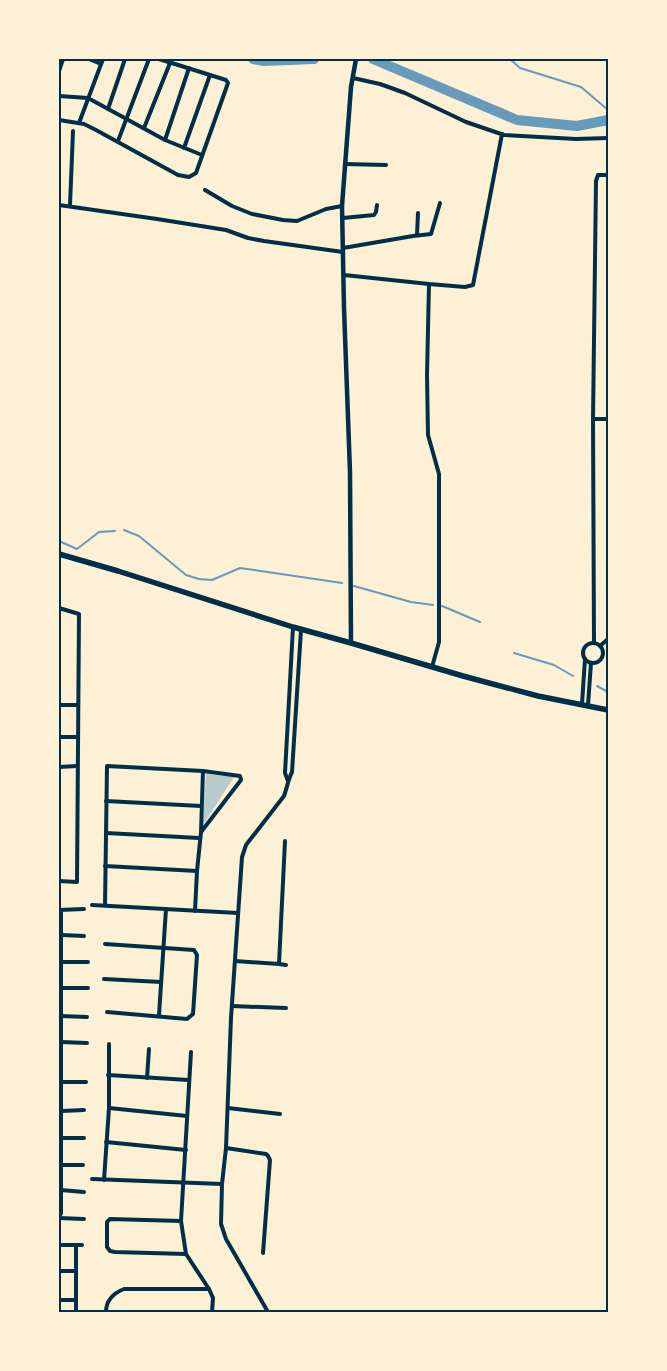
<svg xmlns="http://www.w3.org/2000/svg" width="667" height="1371" font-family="'Roboto Condensed',sans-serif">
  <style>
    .green { fill: #b9caca }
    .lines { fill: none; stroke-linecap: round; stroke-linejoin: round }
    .stream { stroke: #669bbc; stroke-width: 2 }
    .river { stroke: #669bbc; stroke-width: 10 }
    .minor { stroke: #003049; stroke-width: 4 }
    .tertiary { stroke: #003049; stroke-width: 4.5 }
    .primary { stroke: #003049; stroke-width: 5.5 }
    .neatline { fill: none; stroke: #003049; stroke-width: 2 }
  </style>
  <rect width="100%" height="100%" fill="#fdf0d5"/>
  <path class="green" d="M 206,774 L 234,777 L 203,825 Z"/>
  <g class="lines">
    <g class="stream">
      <path d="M 510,59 L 520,68 L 581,87 L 608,110"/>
      <path d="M 124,530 L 139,536 L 186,575 L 199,579 L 212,580 L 240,568 L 342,583"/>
      <path d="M 59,541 L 77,549 L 99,532 L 115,531"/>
      <path d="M 354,586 L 411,602 L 433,605"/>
      <path d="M 442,606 L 480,622"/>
      <path d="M 514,653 L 554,665 L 573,676"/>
      <path d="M 597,686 L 608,692"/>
    </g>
    <g class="river">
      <path d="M 253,59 L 264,61 L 314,59"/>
      <path d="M 373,59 L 517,120 L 577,126 L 608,120"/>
    </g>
    <g class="minor">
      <path d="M 89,59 L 101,64"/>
      <path d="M 59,71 L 63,59"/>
      <path d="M 353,78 L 380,84 L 405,93 L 466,122 L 504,135 L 576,139 L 608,138"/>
      <path d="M 59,96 L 88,98 L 165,140 L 202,155"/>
      <path d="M 108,109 L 125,59"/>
      <path d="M 59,120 L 84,124 L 96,130 L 178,175 L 189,177 L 196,173 L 228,83 L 226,80 L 159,59"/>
      <path d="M 79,123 L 103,59"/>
      <path d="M 144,128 L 170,63"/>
      <path d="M 165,140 L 189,68"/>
      <path d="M 118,141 L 149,59"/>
      <path d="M 184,148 L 210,75"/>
      <path d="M 345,164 L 386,165"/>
      <path d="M 205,190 L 232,206 L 252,214 L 283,220 L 297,221 L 326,209 L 342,206"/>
      <path d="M 59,205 L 157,219 L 226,230 L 248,238 L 264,241 L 343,252"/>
      <path d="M 70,205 L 73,131"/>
      <path d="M 343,218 L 374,215 L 376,212 L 377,205"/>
      <path d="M 417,235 L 418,213"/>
      <path d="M 343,248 L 413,236 L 431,234 L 440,203"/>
      <path d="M 344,275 L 429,284 L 465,287 L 473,285 L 502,134"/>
      <path d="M 429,284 L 427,375 L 428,435 L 439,474 L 439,642 L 432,667"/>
      <path d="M 593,419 L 608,419"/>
      <path d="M 59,608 L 79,614 L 77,882 L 59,881"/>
      <path d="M 594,643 L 593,419 L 596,181 L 598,175 L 608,175"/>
      <circle cx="593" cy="653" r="10"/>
      <path d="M 600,646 L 608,639"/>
      <path d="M 582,704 L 585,659"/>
      <path d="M 59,705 L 78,705"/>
      <path d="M 588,705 L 591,663"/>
      <path d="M 59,737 L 77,737"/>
      <path d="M 59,767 L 77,766"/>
      <path d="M 288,781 L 285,773 L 293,627"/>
      <path d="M 106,801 L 201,806"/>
      <path d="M 106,833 L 199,838"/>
      <path d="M 105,866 L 197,871"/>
      <path d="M 92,905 L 238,913"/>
      <path d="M 105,905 L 107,766 L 203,771 L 240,776 L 241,780 L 201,832"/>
      <path d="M 59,910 L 84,909"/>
      <path d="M 195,911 L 197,871 L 201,832 L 203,771"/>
      <path d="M 62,935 L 84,936"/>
      <path d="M 105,944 L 194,950 L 197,955 L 193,1014 L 187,1019 L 107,1012"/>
      <path d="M 235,961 L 279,964 L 285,841"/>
      <path d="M 61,962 L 88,962"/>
      <path d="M 279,964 L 286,965"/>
      <path d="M 104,979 L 161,982"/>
      <path d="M 61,988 L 88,988"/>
      <path d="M 232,1006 L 286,1008"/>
      <path d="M 159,1015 L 166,909"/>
      <path d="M 61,1016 L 87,1017"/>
      <path d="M 61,1042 L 87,1043"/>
      <path d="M 108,1075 L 188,1080"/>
      <path d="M 147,1078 L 149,1049"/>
      <path d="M 62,1082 L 86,1082"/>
      <path d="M 109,1108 L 187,1116"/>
      <path d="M 228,1108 L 280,1114"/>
      <path d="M 62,1111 L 84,1110"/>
      <path d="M 62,1138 L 84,1138"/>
      <path d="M 106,1142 L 186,1150"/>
      <path d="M 226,1148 L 266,1154 L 268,1156 L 270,1160 L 263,1253"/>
      <path d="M 62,1165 L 83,1165"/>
      <path d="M 92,1179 L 222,1184"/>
      <path d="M 104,1180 L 109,1108 L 109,1044"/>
      <path d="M 61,1190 L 84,1192"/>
      <path d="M 59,1217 L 61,1213 L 61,910"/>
      <path d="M 59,1218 L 84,1219"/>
      <path d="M 181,1221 L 186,1254"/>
      <path d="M 59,1245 L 82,1245"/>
      <path d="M 59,1271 L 76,1271"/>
      <path d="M 209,1289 L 213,1298 L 212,1312"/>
      <path d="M 59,1300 L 76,1300"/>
      <path d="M 76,1312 L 76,1245"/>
      <path d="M 106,1312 C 106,1300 114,1293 124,1289 L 209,1289 L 186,1254 L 115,1252 L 110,1251 L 107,1247 L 107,1222 L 110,1219 L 181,1221 L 191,1052"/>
      <path d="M 268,1312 L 226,1239 L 221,1224 L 222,1184 L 226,1148 L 231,1018 L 242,857 L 246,845 L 284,796 C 287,788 288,780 292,772 L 301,630"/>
    </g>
    <path class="tertiary" d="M 351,643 L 350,472 L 344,308 L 342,206 L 351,87 L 356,59"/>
    <path class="primary" d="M 59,554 L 118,571 L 293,627 L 351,643 L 463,676 L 538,696 L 608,710"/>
  </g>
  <rect width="667" height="1371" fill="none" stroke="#fdf0d5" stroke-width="120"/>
  <rect x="60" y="60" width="547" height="1251" class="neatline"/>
</svg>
